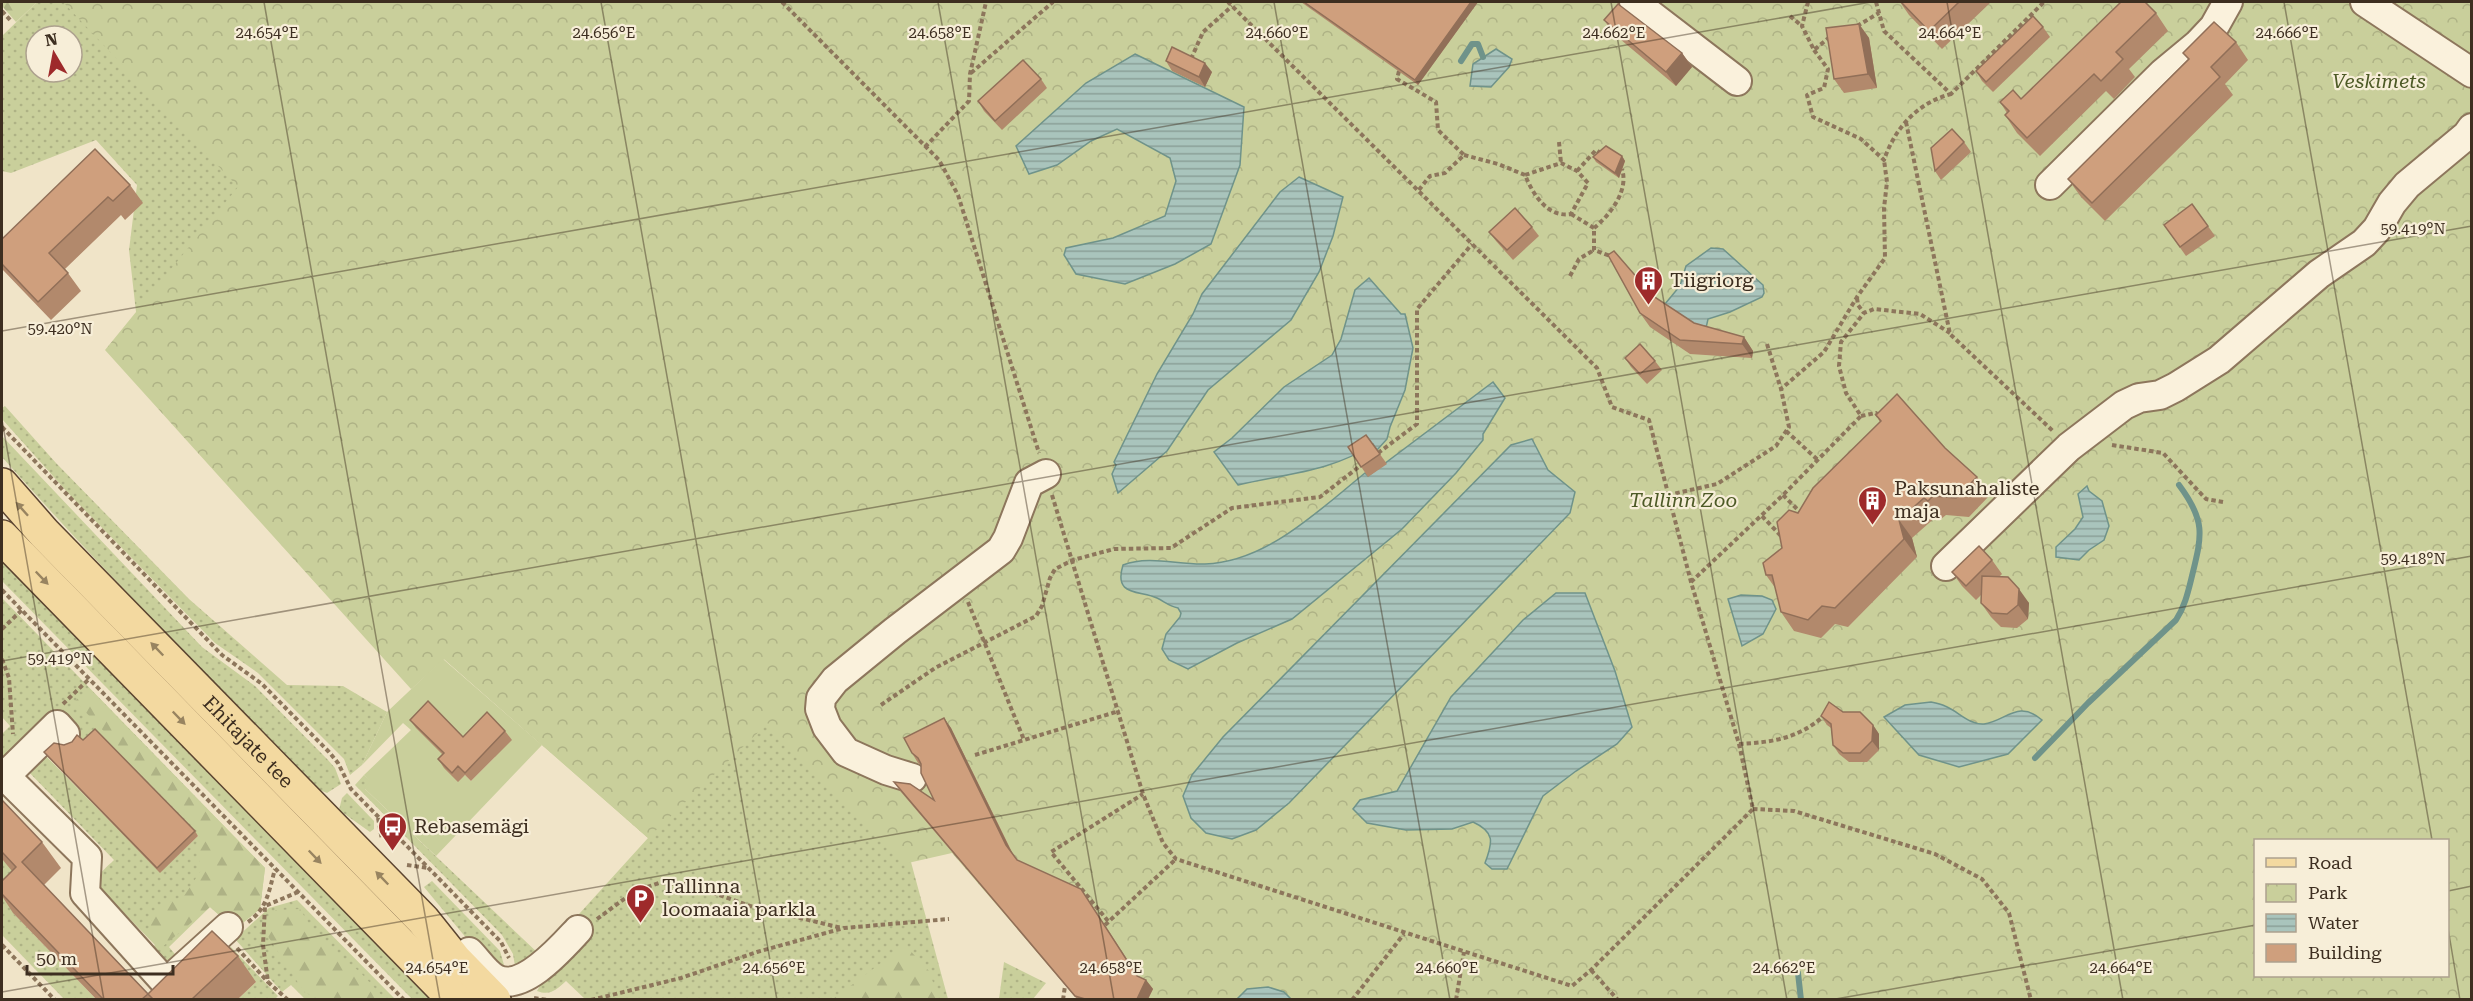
<svg xmlns="http://www.w3.org/2000/svg" width="2473" height="1001" font-family="'Roboto Serif',serif">
  <style>
    .grass { fill: url(#grass-dots); fill-rule: evenodd }
    .forest { fill: url(#forest-firs) }
    .park { fill: url(#park-crowns); fill-rule: evenodd }
    .garden { fill: #c9cf9b; fill-rule: evenodd }
    .water { fill: url(#water-rules); stroke: #6f938a; stroke-width: 1.5 }
    .lines { fill: none; stroke-linecap: round; stroke-linejoin: round }
    .stream { stroke: #6f938a; stroke-width: 6 }
    .minor-casing { stroke: #8d765c; stroke-width: 32 }
    .major-casing { stroke: #5b4430; stroke-width: 36 }
    .path { stroke: #8d765c; stroke-width: 4; stroke-dasharray: 4.5 3; stroke-linecap: butt }
    .minor { stroke: #faf1dc; stroke-width: 28 }
    .major { stroke: #f3d9a0; stroke-width: 33 }
    .wall { fill: #b2896c }
    .shaded-wall { fill: #916f58 }
    .building { fill: #cf9f7d; stroke: #916f58; stroke-width: 1.5 }
    .oneway { fill: #988460 }
    .ticks { fill: none; stroke: #3d2e20; stroke-width: 1.5; stroke-opacity: 0.45 }
    .labels { text-anchor: middle; stroke-width: 4.5; stroke-linejoin: round; paint-order: stroke }
    .park-label { font-size: 20px; font-style: italic; fill: #4d5a26; stroke: #f7eed8 }
    .poi-label { font-size: 20px; fill: #3d2e20; stroke: #f7eed8; text-anchor: start }
    .street-label { font-size: 20px; fill: #3d2e20; stroke: #f7eed8 }
    .ticks-label { font-size: 15px; text-anchor: middle; fill: #3d2e20; stroke: #f7eed8; stroke-width: 4.5; stroke-linejoin: round; paint-order: stroke }
  </style>
  <defs>
    <pattern id="grass-dots" width="8" height="8" patternUnits="userSpaceOnUse" patternTransform="scale(1.5)"><rect width="8" height="8" fill="#c9cf9b"/><path d="M2 2h.1M6 6h.1" fill="none" stroke="#aeb285" stroke-width="1.8" stroke-linecap="round"/></pattern>
    <pattern id="forest-firs" width="22" height="20" patternUnits="userSpaceOnUse" patternTransform="scale(1.5)"><rect width="22" height="20" fill="#c9cf9b"/><path d="M5 1l3.5 6h-7zM16 11l3.5 6h-7z" fill="#aeb285"/></pattern>
    <pattern id="park-crowns" width="20" height="18" patternUnits="userSpaceOnUse" patternTransform="scale(1.5)"><rect width="20" height="18" fill="#c9cf9b"/><path d="M2 6a3 3 0 1 1 6 0M12 15a3 3 0 1 1 6 0" fill="none" stroke="#aeb285"/></pattern>
    <pattern id="water-rules" width="6" height="5" patternUnits="userSpaceOnUse" patternTransform="scale(1.5)"><rect width="6" height="5" fill="#a9c4bc"/><path d="M0 2.5h6" fill="none" stroke="#8ba098"/></pattern>
  </defs>
  <rect width="100%" height="100%" fill="#f0e4c8"/>
  <g class="grass">
    <path d="M 37,2 L 398,2 L 251,187 L 141,356 L 129,250 L 137,185 L 96,140 L 11,173 L 2,171 L 2,36 ZM 36,36 L 72,36 L 72,72 L 36,72 Z"/>
    <path d="M 5,406 L 56,463 L 189,599 L 287,685 L 343,686 L 387,712 L 362,765 L 350,775 L 344,759 L 258,673 L 215,643 L 69,494 L 2,419 L 2,408 Z"/>
    <path d="M 2,436 L 202,647 L 255,686 L 328,760 L 335,768 L 341,784 L 327,793 L 317,789 C 211,679 103,571 2,457 Z"/>
    <path d="M 2,555 L 438,999 L 412,999 L 2,581 Z"/>
    <path d="M 2,598 L 265,868 L 260,909 L 235,929 L 210,907 L 169,947 L 179,959 C 167,968 157,964 147,954 L 155,945 L 100,888 C 95,874 105,869 114,860 L 24,767 L 40,750 L 160,872 L 198,836 L 99,734 L 86,745 L 52,713 L 2,762 L 2,734 L 10,726 L 2,717 Z"/>
    <path d="M 434,641 L 764,696 L 911,862 L 948,999 L 585,999 L 566,981 C 556,990 550,996 537,991 L 541,984 L 586,938 L 570,924 L 648,838 L 444,659 L 411,689 Z"/>
    <path d="M 364,775 L 371,782 L 365,789 L 540,955 L 516,972 L 513,954 L 502,935 L 355,785 Z"/>
    <path d="M 347,793 L 374,821 L 374,829 L 370,832 L 339,810 L 342,798 Z"/>
    <path d="M 2,859 L 34,893 L 14,914 L 96,999 L 64,999 L 2,935 Z"/>
    <path d="M 432,881 L 500,951 L 506,972 L 472,945 L 424,887 Z"/>
    <path d="M 297,900 L 395,999 L 305,999 L 291,985 L 282,992 L 235,939 L 269,908 Z"/>
    <path d="M 229,945 L 278,996 L 275,999 L 238,999 L 256,982 L 211,963 Z"/>
    <path d="M 1004,962 L 1046,983 L 1033,999 L 999,999 Z"/>
  </g>
  <g class="forest">
    <path d="M 2,2 L 37,2 L 16,22 L 2,6 Z"/>
    <path d="M 89,688 L 265,868 L 260,909 L 235,929 L 210,907 L 161,948 L 148,930 L 156,908 L 184,896 L 202,869 L 195,847 L 201,833 L 75,701 Z"/>
    <path d="M 300,909 L 318,939 L 360,972 L 385,999 L 320,999 L 304,992 L 260,924 L 276,910 Z"/>
    <path d="M 905,945 L 929,971 L 939,999 L 833,999 Z"/>
  </g>
  <path class="park" d="M 63,2 L 2471,2 L 2471,996 L 2469,1000 L 1077,999 L 952,853 L 908,863 L 768,723 L 648,838 L 444,659 L 411,689 L 105,350 L 238,187 ZM 2256,840 L 2448,840 L 2448,976 L 2256,976 Z"/>
  <path class="garden" d="M 443,659 L 542,745 L 436,856 L 364,788 L 370,782 L 364,775 L 411,730 L 403,723 L 362,765 L 387,712 ZM 477,739 L 495,757 L 471,781 L 465,775 L 458,781 Z"/>
  <g class="water">
    <path d="M 1496,49 L 1512,59 L 1509,67 L 1491,87 L 1470,86 L 1473,64 Z"/>
    <path d="M 1135,54 L 1244,107 L 1240,165 L 1211,244 L 1175,264 L 1125,284 L 1076,274 L 1064,255 L 1066,248 L 1113,238 L 1165,216 L 1176,181 L 1170,158 L 1117,129 L 1091,141 L 1057,165 L 1029,174 L 1016,146 L 1086,83 Z"/>
    <path d="M 1299,177 L 1343,197 L 1333,236 L 1319,272 L 1291,320 L 1208,390 L 1167,451 L 1118,493 L 1112,474 L 1116,465 L 1114,462 L 1157,374 L 1193,314 L 1202,294 L 1280,192 Z"/>
    <path d="M 1711,248 L 1723,249 L 1763,285 L 1764,293 L 1762,297 L 1730,312 L 1708,319 L 1704,337 L 1665,304 L 1680,286 L 1686,266 Z"/>
    <path d="M 1369,278 L 1401,314 L 1405,314 L 1413,348 L 1405,390 L 1390,427 L 1387,439 L 1377,450 L 1373,444 C 1332,472 1284,474 1238,485 L 1214,452 L 1232,438 L 1284,387 L 1332,355 L 1341,339 L 1355,290 Z"/>
    <path d="M 1493,382 L 1505,398 L 1483,434 L 1483,440 L 1456,473 L 1402,529 L 1292,619 L 1237,643 L 1188,669 L 1169,660 L 1162,649 L 1166,634 L 1180,617 L 1181,613 L 1178,608 C 1169,606 1165,602 1157,598 C 1140,590 1113,597 1123,565 C 1150,555 1177,565 1205,564 C 1267,562 1319,510 1365,473 L 1368,476 Z"/>
    <path d="M 1532,439 L 1548,470 L 1575,492 L 1570,513 L 1289,803 L 1256,830 L 1232,839 L 1206,833 L 1191,818 L 1183,796 L 1192,775 L 1223,737 L 1511,445 Z"/>
    <path d="M 2087,486 L 2089,491 L 2102,501 L 2109,526 L 2104,540 L 2089,550 L 2079,560 L 2056,557 L 2056,547 L 2075,529 L 2083,517 L 2078,494 Z"/>
    <path d="M 1556,593 L 1585,593 L 1615,671 L 1632,727 L 1617,744 L 1576,771 L 1543,796 L 1507,869 L 1492,869 L 1485,863 C 1493,842 1495,832 1473,822 L 1452,829 L 1406,830 L 1367,823 L 1353,809 L 1360,800 L 1397,791 L 1451,697 L 1523,620 Z"/>
    <path d="M 1741,595 L 1762,596 L 1772,600 L 1776,609 L 1763,634 L 1742,646 L 1728,599 Z"/>
    <path d="M 1931,702 C 1936,703 1941,704 1945,706 C 1958,711 1969,725 1984,724 C 2006,721 2018,699 2042,720 L 2008,754 L 1959,767 L 1919,755 L 1884,717 L 1905,705 Z"/>
    <path d="M 1268,987 L 1284,992 L 1291,999 L 1237,999 L 1247,989 Z"/>
  </g>
  <g class="lines">
    <g class="stream">
      <path d="M 1461,61 L 1472,44 L 1478,44 L 1483,57"/>
      <path d="M 2035,758 L 2088,703 L 2176,620 C 2185,606 2188,592 2192,576 C 2202,535 2206,521 2179,485"/>
      <path d="M 1798,973 L 1801,1000"/>
    </g>
    <defs>
      <g id="minor">
        <path d="M 1634,2 L 1737,81"/>
        <path d="M 2365,2 L 2472,73"/>
        <path d="M 2050,185 L 2163,73 L 2198,44 L 2214,27 L 2228,2"/>
        <path d="M 1946,566 L 2069,447 L 2124,405 L 2139,398 L 2160,395 L 2176,387 L 2219,360 L 2319,274 L 2364,243 L 2377,229 L 2392,203 L 2407,185 L 2467,135 L 2472,128"/>
        <path d="M 5,776 L 87,857 L 85,893 L 166,983 L 228,927"/>
        <path d="M 912,778 L 886,770 L 846,752 L 827,727 L 820,709 L 821,698 L 835,680 L 895,631 L 1001,550 L 1008,538 L 1029,483 L 1046,474"/>
        <path d="M 2,779 L 57,725 L 65,734"/>
        <path d="M 469,952 C 477,960 486,974 496,979 C 523,993 562,947 578,930"/>
      </g>
      <g id="major">
        <path id="s1" d="M 2,485 L 44,533 L 423,920 L 455,960 L 494,1000"/>
        <path d="M 2,537 L 455,1000"/>
      </g>
    </defs>
    <use href="#minor" class="minor-casing"/>
    <use href="#major" class="major-casing"/>
    <g class="path">
      <path d="M 782,2 L 939,160 L 958,195 L 1039,453"/>
      <path d="M 1808,2 L 1802,26 L 1814,50 L 1831,36"/>
      <path d="M 1876,2 L 1884,31 L 1951,94 L 2044,2"/>
      <path d="M 2,11 L 11,21"/>
      <path d="M 1790,16 L 1802,26"/>
      <path d="M 1857,26 L 1879,13"/>
      <path d="M 1814,50 L 1828,69 L 1824,88 L 1807,95 L 1813,117 L 1861,139 L 1884,160 C 1895,128 1917,103 1951,94"/>
      <path d="M 1191,59 L 1203,32 L 1232,6"/>
      <path d="M 1399,71 L 1397,79 L 1436,102 L 1438,130 L 1464,155 L 1445,173 L 1430,176 L 1418,191"/>
      <path d="M 971,73 L 1053,2"/>
      <path d="M 1906,122 L 1950,334 L 2054,432"/>
      <path d="M 1559,142 L 1561,163"/>
      <path d="M 925,147 L 969,101 L 970,74 L 986,2"/>
      <path d="M 1464,155 L 1498,164 L 1525,175 C 1533,194 1547,218 1571,214 L 1588,183 L 1577,171 L 1561,163 L 1525,175"/>
      <path d="M 1577,171 L 1596,150 L 1602,154"/>
      <path d="M 1571,214 L 1594,228 L 1594,250 L 1613,257"/>
      <path d="M 1594,228 C 1610,215 1629,191 1622,169"/>
      <path d="M 1570,276 L 1579,259 L 1594,250"/>
      <path d="M 1857,298 L 1858,305 L 1864,313"/>
      <path d="M 1767,344 L 1781,389"/>
      <path d="M 1861,416 L 1876,413 L 1879,417"/>
      <path d="M 2,427 L 222,655 L 262,684 L 329,752 L 338,763 L 351,789 L 501,942 L 509,958"/>
      <path d="M 1786,431 L 1818,460"/>
      <path d="M 2112,445 L 2163,453 L 2206,499 L 2223,502"/>
      <path d="M 1378,453 L 1417,424 L 1417,309 L 1472,244"/>
      <path d="M 1052,495 L 1143,794 L 1163,843 L 1176,859 L 1572,986 L 1591,970 L 1753,809 L 1739,744 L 1691,582 L 1649,420 L 1612,407 L 1597,368 L 1228,2"/>
      <path d="M 1668,495 L 1717,484 L 1776,446 L 1789,427 L 1781,389 L 1824,352 L 1857,297 L 1885,258 L 1884,208 L 1887,182 L 1884,160"/>
      <path d="M 1783,495 L 1802,514"/>
      <path d="M 1762,516 L 1782,537"/>
      <path d="M 1691,582 L 1783,495 L 1861,416 L 1846,393 L 1839,366 L 1841,342 L 1864,313 L 1874,309 L 1920,314 L 1950,333"/>
      <path d="M 2,590 L 404,1000"/>
      <path d="M 968,602 L 1024,740"/>
      <path d="M 2,629 L 22,610"/>
      <path d="M 2,659 L 9,678 L 13,734"/>
      <path d="M 63,704 L 89,679"/>
      <path d="M 881,705 L 935,668 L 1036,616 L 1042,606 L 1050,578 L 1055,569 L 1073,560 L 1114,549 L 1171,548 L 1232,508 L 1320,497 L 1360,466"/>
      <path d="M 1739,744 C 1773,742 1797,739 1824,716 L 1826,718"/>
      <path d="M 975,755 L 1119,711"/>
      <path d="M 1753,809 L 1794,811 L 1935,854 L 1982,879 L 2009,913 L 2031,1000"/>
      <path d="M 378,818 L 382,840"/>
      <path d="M 407,865 L 428,868"/>
      <path d="M 597,919 L 635,891 L 659,883 L 689,884 L 750,906 L 842,928"/>
      <path d="M 1108,921 L 1051,852 L 1143,794"/>
      <path d="M 248,922 C 267,909 269,891 275,869"/>
      <path d="M 1105,925 L 1176,859"/>
      <path d="M 2,945 L 55,1000"/>
      <path d="M 237,948 L 268,982"/>
      <path d="M 1591,970 L 1618,1000"/>
      <path d="M 534,998 L 547,1000"/>
      <path d="M 288,1000 L 268,982 L 263,945 L 265,906 L 298,892"/>
      <path d="M 591,1000 L 681,978 L 757,952 L 844,928 L 949,919"/>
      <path d="M 1063,1000 L 1065,986"/>
      <path d="M 1352,1000 L 1404,934"/>
      <path d="M 1456,1000 L 1464,952"/>
    </g>
    <use href="#minor" class="minor"/>
    <use href="#major" class="major"/>
  </g>
  <g class="wall">
    <path d="M 1301,2 L 1478,2 L 1418,85 Z"/>
    <path d="M 1900,2 L 1991,2 L 1942,49 L 1909,15 Z"/>
    <path d="M 2156,13 L 2168,31 L 2129,69 L 2135,77 L 2114,99 L 2106,91 L 2040,156 L 2017,133 L 2005,115 L 2007,113 L 2000,102 L 2021,99 Z"/>
    <path d="M 1604,20 L 1682,53 L 1692,67 L 1676,86 L 1614,34 Z"/>
    <path d="M 1859,24 L 1869,38 L 1877,88 L 1844,93 L 1834,79 Z"/>
    <path d="M 2043,27 L 2050,37 L 1993,92 L 1982,81 L 1976,71 Z"/>
    <path d="M 2236,42 L 2248,60 L 2225,84 L 2233,95 L 2105,221 L 2081,197 L 2068,179 L 2188,59 L 2183,53 Z"/>
    <path d="M 1166,61 L 1212,72 L 1205,87 L 1172,71 Z"/>
    <path d="M 1041,79 L 1047,88 L 1002,130 L 984,111 L 978,101 Z"/>
    <path d="M 1964,142 L 1971,152 L 1941,180 L 1935,171 Z"/>
    <path d="M 1622,156 L 1625,161 L 1619,178 L 1596,162 L 1593,157 Z"/>
    <path d="M 130,185 L 143,203 L 125,220 L 121,215 L 65,269 L 81,291 L 51,320 L 2,269 L 2,239 Z"/>
    <path d="M 2192,204 L 2215,236 L 2186,256 L 2164,225 Z"/>
    <path d="M 1532,227 L 1539,236 L 1513,260 L 1496,241 L 1489,232 Z"/>
    <path d="M 1653,296 L 1694,323 L 1744,337 L 1753,351 L 1752,358 L 1690,354 L 1650,327 L 1640,313 Z"/>
    <path d="M 1625,358 L 1655,361 L 1662,370 L 1647,384 L 1631,367 Z"/>
    <path d="M 1876,415 L 1945,448 L 1977,477 L 1990,495 L 1969,517 L 1946,515 L 1941,519 L 1937,516 L 1912,538 L 1917,557 L 1848,627 L 1835,624 L 1821,638 L 1794,631 L 1781,612 L 1776,589 L 1766,575 L 1782,548 L 1798,513 L 1880,422 Z"/>
    <path d="M 1366,435 L 1387,464 L 1368,477 L 1348,447 Z"/>
    <path d="M 1992,560 L 2002,574 L 2000,576 L 2029,603 L 2028,619 L 2017,628 L 2001,627 L 1991,617 L 1981,603 L 1981,595 L 1976,600 L 1962,586 L 1952,572 Z"/>
    <path d="M 1843,712 L 1873,725 L 1879,734 L 1879,750 L 1867,762 L 1849,762 L 1839,754 L 1833,745 L 1831,728 L 1827,725 L 1821,716 Z"/>
    <path d="M 944,718 L 951,728 L 1012,852 L 1017,860 L 1088,899 L 1138,976 L 1146,980 L 1153,989 L 1148,999 L 1077,999 L 901,792 L 894,782 L 934,800 L 921,765 L 918,763 L 912,753 Z"/>
    <path d="M 410,720 L 463,737 L 505,731 L 512,740 L 471,781 L 465,775 L 458,782 L 444,768 L 438,759 L 443,755 L 416,728 Z"/>
    <path d="M 83,740 L 195,831 L 198,836 L 160,873 L 48,757 L 44,752 Z"/>
    <path d="M 2,800 L 42,842 L 61,868 L 44,885 L 148,994 L 238,956 L 256,982 L 238,999 L 96,999 L 13,913 L 2,896 L 2,881 L 12,871 L 2,859 Z"/>
  </g>
  <g class="shaded-wall">
    <path d="M 1471,2 L 1478,2 L 1418,85 L 1415,80 Z"/>
    <path d="M 1859,24 L 1869,38 L 1877,88 L 1868,74 Z"/>
    <path d="M 1682,53 L 1692,67 L 1676,86 L 1666,72 Z"/>
    <path d="M 1205,63 L 1212,72 L 1205,87 L 1199,77 Z"/>
    <path d="M 1622,156 L 1625,161 L 1619,178 L 1615,173 Z"/>
    <path d="M 1744,337 L 1753,351 L 1752,358 L 1742,344 Z"/>
    <path d="M 1899,520 L 1912,538 L 1917,557 L 1904,539 Z"/>
    <path d="M 2019,589 L 2029,603 L 2028,619 L 2018,605 Z"/>
    <path d="M 944,718 L 951,728 L 1013,855 L 1006,845 Z"/>
    <path d="M 1873,725 L 1879,734 L 1879,750 L 1872,741 Z"/>
    <path d="M 1146,980 L 1153,989 L 1148,999 L 1137,999 Z"/>
  </g>
  <g class="building">
    <path d="M 1304,2 L 1471,2 L 1415,80 Z"/>
    <path d="M 1901,2 L 1959,2 L 1929,31 Z"/>
    <path d="M 2121,2 L 2145,2 L 2156,13 L 2116,52 L 2123,59 L 2101,81 L 2094,74 L 2027,138 L 2005,115 L 2009,111 L 2000,102 L 2013,90 L 2021,99 Z"/>
    <path d="M 1618,4 L 1682,53 L 1666,72 L 1604,20 Z"/>
    <path d="M 2033,16 L 2043,27 L 1986,82 L 1976,71 Z"/>
    <path d="M 2214,22 L 2236,42 L 2211,67 L 2220,77 L 2092,203 L 2068,179 L 2189,59 L 2183,53 Z"/>
    <path d="M 1859,24 L 1868,74 L 1834,79 L 1826,28 Z"/>
    <path d="M 1172,47 L 1205,63 L 1199,77 L 1166,61 Z"/>
    <path d="M 1023,60 L 1041,79 L 995,121 L 978,101 Z"/>
    <path d="M 1952,129 L 1964,142 L 1935,171 L 1931,148 Z"/>
    <path d="M 1606,146 L 1622,156 L 1615,173 L 1593,157 Z"/>
    <path d="M 95,149 L 130,185 L 113,201 L 108,197 L 49,253 L 68,273 L 38,302 L 2,264 L 2,239 Z"/>
    <path d="M 2192,204 L 2208,226 L 2180,247 L 2164,225 Z"/>
    <path d="M 1515,208 L 1532,227 L 1507,250 L 1489,232 Z"/>
    <path d="M 1614,251 L 1653,296 L 1694,323 L 1744,337 L 1742,344 L 1680,340 L 1640,313 L 1608,255 Z"/>
    <path d="M 1640,344 L 1655,361 L 1640,374 L 1625,358 Z"/>
    <path d="M 1897,394 L 1945,448 L 1977,477 L 1956,498 L 1933,496 L 1928,501 L 1924,498 L 1899,520 L 1904,539 L 1835,608 L 1822,606 L 1808,620 L 1781,612 L 1772,575 L 1766,575 L 1763,563 L 1782,548 L 1777,522 L 1789,510 L 1798,513 L 1813,488 L 1881,421 L 1876,415 Z"/>
    <path d="M 1366,435 L 1380,454 L 1361,467 L 1348,447 Z"/>
    <path d="M 1979,546 L 1992,560 L 1966,586 L 1952,572 Z"/>
    <path d="M 1982,576 L 2008,577 L 2019,589 L 2018,605 L 2007,614 L 1992,613 L 1981,603 Z"/>
    <path d="M 428,701 L 463,737 L 487,712 L 505,731 L 465,773 L 458,766 L 452,773 L 438,759 L 444,753 L 410,720 Z"/>
    <path d="M 1829,702 L 1843,712 L 1860,712 L 1873,725 L 1872,741 L 1860,753 L 1843,753 L 1833,745 L 1831,724 L 1821,716 Z"/>
    <path d="M 944,718 L 1006,845 L 1017,860 L 1081,889 L 1137,976 L 1146,980 L 1137,999 L 1085,999 L 1075,996 L 894,782 L 910,784 L 934,800 L 921,773 L 921,764 L 918,758 L 912,753 L 904,738 Z"/>
    <path d="M 95,729 L 195,831 L 157,868 L 44,752 L 54,743 L 64,745 L 72,742 L 77,735 L 83,740 Z"/>
    <path d="M 2,800 L 42,842 L 22,862 L 148,994 L 142,999 L 103,999 L 2,894 L 2,881 L 16,867 L 2,852 Z"/>
    <path d="M 212,931 L 238,956 L 192,999 L 153,999 L 148,994 Z"/>
  </g>
  <defs><path id="oneway-solid" d="M-6-.8H1V-3.2L6.5 0L1 3.2V.8H-6Z" transform="scale(1.5)"/></defs>
  <g class="oneway">
    <use href="#oneway-solid" transform="translate(22 509) rotate(-132)"/>
    <use href="#oneway-solid" transform="translate(42 578) rotate(46)"/>
    <use href="#oneway-solid" transform="translate(157 649) rotate(-134)"/>
    <use href="#oneway-solid" transform="translate(179 718) rotate(46)"/>
    <use href="#oneway-solid" transform="translate(315 857) rotate(46)"/>
    <use href="#oneway-solid" transform="translate(382 878) rotate(-134)"/>
  </g>
  <path class="ticks" d="M 264,2 L 440,1000M 601,2 L 777,1000M 938,2 L 1114,1000M 1274,2 L 1450,1000M 1611,2 L 1787,1000M 1947,2 L 2123,1000M 2284,2 L 2432,840M 2,331 L 1871,2M 2,420 L 104,1000M 2,661 L 2472,226M 2448,891 L 2472,886M 2448,928 L 2460,1000M 2,992 L 2472,556M 1830,1000 L 2256,925"/>
  <defs>
    <symbol id="building-pin" viewBox="-11 -11 22 30"><path d="M0 17L-7.5 6A9.5 9.5 0 1 1 7.5 6Z" fill="#9e2a2b" stroke="#f7eed8"/><path d="M-4-6H4V6H1V3H-1V6H-4ZM-2.5-4.3h1.7v1.8h-1.7ZM.8-4.3h1.7v1.8H.8ZM-2.5-1h1.7V.8h-1.7ZM.8-1h1.7V.8H.8Z" fill="#fff"/></symbol>
    <symbol id="bus-pin" viewBox="-11 -11 22 30"><path d="M0 17L-7.5 6A9.5 9.5 0 1 1 7.5 6Z" fill="#9e2a2b" stroke="#f7eed8"/><path d="M-5-6H5V4H4V6H2V4H-2V6H-4V4H-5ZM-3.5-4V0h7V-4ZM-3.5 1.2v1.5H-2V1.2ZM2 1.2v1.5H3.5V1.2Z" fill="#fff"/></symbol>
    <symbol id="parking-pin" viewBox="-11 -11 22 30"><path d="M0 17L-7.5 6A9.5 9.5 0 1 1 7.5 6Z" fill="#9e2a2b" stroke="#f7eed8"/><path d="M-3.5-5.5H1a3.5 3.5 0 0 1 0 7H-1V5.5H-3.5ZM-1-3.4V-.6H.8a1.4 1.4 0 0 0 0-2.8Z" fill="#fff"/></symbol>
  </defs>
  <g fill-rule="evenodd">
    <use href="#building-pin" x="1632" y="264" width="33" height="45"/>
    <use href="#building-pin" x="1856" y="484" width="33" height="45"/>
    <use href="#bus-pin" x="376" y="810" width="33" height="45"/>
    <use href="#parking-pin" x="624" y="882" width="33" height="45"/>
  </g>
  <g class="labels">
    <g class="park-label">
      <text x="2379" y="88">Veskimets</text>
      <text x="1683" y="507">Tallinn Zoo</text>
    </g>
    <g class="poi-label">
      <text x="1670" y="287">Tiigriorg</text>
      <text x="1894" y="495">Paksunahaliste<tspan x="1894" dy="23">maja</tspan></text>
      <text x="414" y="833">Rebasemägi</text>
      <text x="662" y="893">Tallinna<tspan x="662" dy="23">loomaaia parkla</tspan></text>
    </g>
    <g class="street-label">
      <text dy="7" stroke="none"><textPath href="#s1" startOffset="356">Ehitajate tee</textPath></text>
    </g>
  </g>
  <g class="ticks-label">
    <text x="267" y="38">24.654°E</text>
    <text x="604" y="38">24.656°E</text>
    <text x="940" y="38">24.658°E</text>
    <text x="1277" y="38">24.660°E</text>
    <text x="1614" y="38">24.662°E</text>
    <text x="1950" y="38">24.664°E</text>
    <text x="2287" y="38">24.666°E</text>
    <text x="2413" y="234">59.419°N</text>
    <text x="60" y="334">59.420°N</text>
    <text x="2413" y="564">59.418°N</text>
    <text x="60" y="664">59.419°N</text>
    <text x="437" y="973">24.654°E</text>
    <text x="774" y="973">24.656°E</text>
    <text x="1111" y="973">24.658°E</text>
    <text x="1447" y="973">24.660°E</text>
    <text x="1784" y="973">24.662°E</text>
    <text x="2121" y="973">24.664°E</text>
  </g>
  <rect width="2473" height="1001" fill="none" stroke="#3d2e20" stroke-width="6"/>
  <rect x="2254" y="839" width="195" height="138" fill="#f7eed8" stroke="#ada18e" stroke-width="1.5"/>
  <rect x="2266" y="858" width="30" height="9" fill="#f3d9a0" stroke="#ada18e" stroke-width="1.5"/>
  <text x="2308" y="869" font-size="18" fill="#3d2e20">Road</text>
  <rect x="2266" y="884" width="30" height="18" fill="url(#park-crowns)" stroke="#ada18e" stroke-width="1.5"/>
  <text x="2308" y="899" font-size="18" fill="#3d2e20">Park</text>
  <rect x="2266" y="914" width="30" height="18" fill="url(#water-rules)" stroke="#ada18e" stroke-width="1.5"/>
  <text x="2308" y="929" font-size="18" fill="#3d2e20">Water</text>
  <rect x="2266" y="944" width="30" height="18" fill="#cf9f7d" stroke="#ada18e" stroke-width="1.5"/>
  <text x="2308" y="959" font-size="18" fill="#3d2e20">Building</text>
  <g transform="translate(54 54) rotate(350)"><circle r="28" fill="#f7eed8" stroke="#ada18e" stroke-width="1.5"/>
  <path d="M0-4.5L10 22L0 15L-10 22Z" fill="#9e2a2b"/>
  <text y="-9" font-size="16" font-weight="bold" text-anchor="middle" fill="#3d2e20">N</text>
  </g>
  <path d="M27 965v9h146v-9" fill="none" stroke="#3d2e20" stroke-width="3"/>
  <text x="36" y="965" font-size="18" fill="#3d2e20" stroke="#f7eed8" stroke-width="4.5" paint-order="stroke">50 m</text>
</svg>
